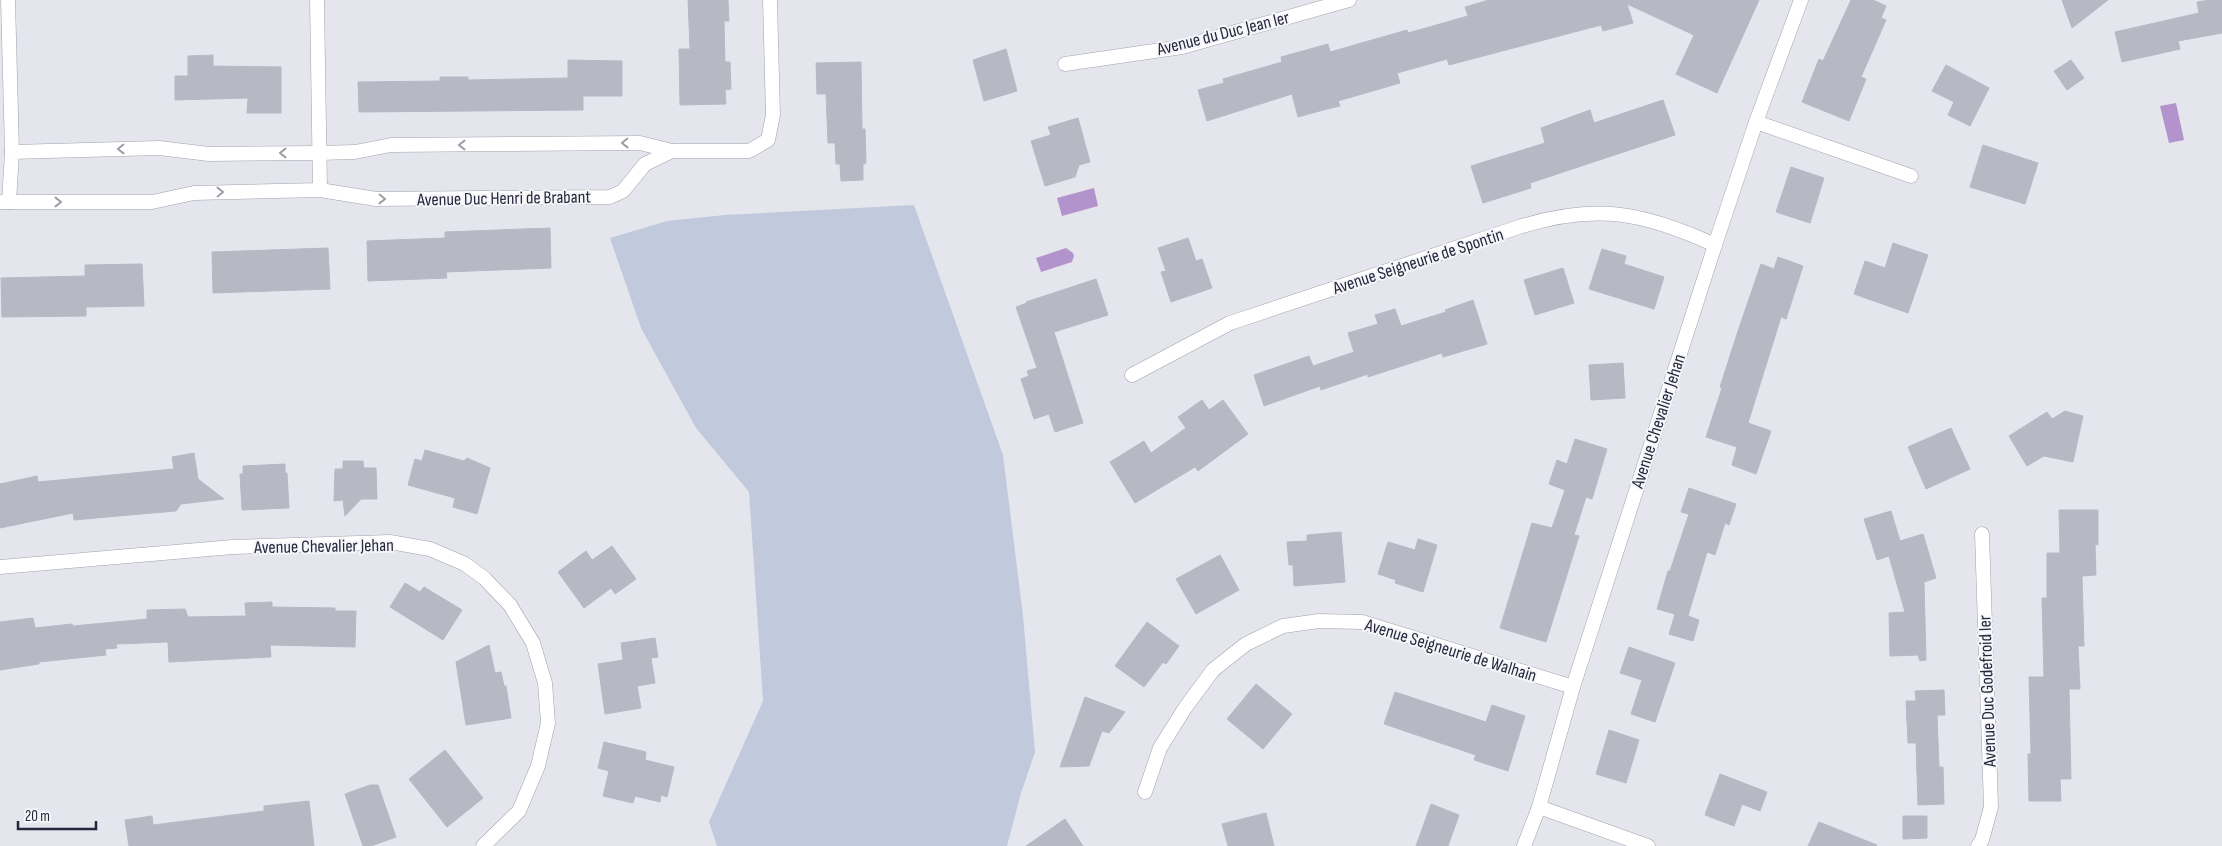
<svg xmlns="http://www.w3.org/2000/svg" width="2222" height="846" font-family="'Sofia Sans Condensed',sans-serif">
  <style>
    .green { fill: #c0cadc }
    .water { fill: #b293cc }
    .building { fill: #b8b8c4; stroke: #b8b8c6 }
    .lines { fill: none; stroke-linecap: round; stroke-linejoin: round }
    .minor-casing { stroke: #a1a1ae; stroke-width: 15 }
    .minor { stroke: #fff; stroke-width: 14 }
    .oneway { stroke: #9e9da8 }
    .labels { text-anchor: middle; stroke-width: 4; stroke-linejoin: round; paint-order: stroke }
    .street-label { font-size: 18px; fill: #28263d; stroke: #f5f6f9 }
  </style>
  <rect width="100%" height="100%" fill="#e5e6ed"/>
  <path class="green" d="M 914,205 L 1003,455 L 1023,616 L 1035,752 L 1021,793 L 1007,846 L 717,846 L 709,822 L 763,701 L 749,492 L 696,428 L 641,328 L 610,238 L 667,221 L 725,215 Z"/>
  <g class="water">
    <path d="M 2176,103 L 2184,140 L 2169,143 L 2160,106 Z"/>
    <path d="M 1094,188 L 1098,206 L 1062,216 L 1057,198 Z"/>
    <path d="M 1066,248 L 1073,253 L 1074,256 L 1072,262 L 1041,272 L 1036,258 Z"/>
  </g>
  <g class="building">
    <path d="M 688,0 L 728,0 L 729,21 L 724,21 L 725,62 L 730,62 L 731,89 L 725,90 L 726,104 L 680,105 L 679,49 L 690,49 Z"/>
    <path d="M 1489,0 L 1759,0 L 1717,93 L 1676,74 L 1694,35 L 1627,4 L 1633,23 L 1603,31 L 1601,25 L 1449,65 L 1447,59 L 1397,73 L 1400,83 L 1338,101 L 1340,106 L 1327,109 L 1298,117 L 1292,94 L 1207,121 L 1198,90 L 1224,83 L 1223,79 L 1282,62 L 1281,57 L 1328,44 L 1330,52 L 1407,30 L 1408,33 L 1468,16 L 1465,7 Z"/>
    <path d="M 1851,0 L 1873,0 L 1886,6 L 1881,18 L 1886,20 L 1861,77 L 1866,79 L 1849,121 L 1802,102 L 1819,59 L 1823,61 Z"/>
    <path d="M 2062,0 L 2108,0 L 2072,28 Z"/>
    <path d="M 2210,0 L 2222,0 L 2222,33 L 2178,41 L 2180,49 L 2122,62 L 2115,32 L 2199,13 L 2197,2 Z"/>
    <path d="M 1006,49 L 1017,91 L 984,101 L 973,60 Z"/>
    <path d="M 213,55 L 213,66 L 281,67 L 281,113 L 247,113 L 248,98 L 175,100 L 175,76 L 188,76 L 188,56 Z"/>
    <path d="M 568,60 L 622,61 L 622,96 L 583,96 L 583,110 L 359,112 L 358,82 L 440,81 L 440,77 L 468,77 L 468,80 L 568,78 Z"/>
    <path d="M 2071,60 L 2084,78 L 2067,90 L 2054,71 Z"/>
    <path d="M 861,62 L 862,129 L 865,129 L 866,163 L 863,164 L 863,180 L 841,181 L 840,164 L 836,164 L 835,143 L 828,143 L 826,94 L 817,94 L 816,63 Z"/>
    <path d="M 1946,65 L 1989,88 L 1970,126 L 1948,115 L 1954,102 L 1932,91 Z"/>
    <path d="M 1663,100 L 1675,135 L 1530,183 L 1531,188 L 1483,203 L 1471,166 L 1545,143 L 1541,128 L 1590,110 L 1594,123 Z"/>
    <path d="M 1078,118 L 1090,162 L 1079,165 L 1075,177 L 1045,186 L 1031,141 L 1051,135 L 1048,127 Z"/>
    <path d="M 1983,145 L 2038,163 L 2025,204 L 1970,187 Z"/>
    <path d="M 1791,167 L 1824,178 L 1810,223 L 1776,212 Z"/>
    <path d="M 550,228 L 551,268 L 446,272 L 447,278 L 368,281 L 367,241 L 445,238 L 445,232 Z"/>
    <path d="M 1188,238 L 1196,261 L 1202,259 L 1212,288 L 1171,302 L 1161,272 L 1166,271 L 1158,248 Z"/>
    <path d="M 1893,243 L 1928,255 L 1908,313 L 1854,294 L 1865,261 L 1885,268 Z"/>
    <path d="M 328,248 L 330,289 L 213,293 L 212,252 Z"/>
    <path d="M 1602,249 L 1626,256 L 1624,264 L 1664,277 L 1654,309 L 1589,289 Z"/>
    <path d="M 1778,257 L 1803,266 L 1786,319 L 1781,317 L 1748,423 L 1771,431 L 1756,474 L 1732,465 L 1737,447 L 1706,437 L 1722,388 L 1720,387 L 1738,331 L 1761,264 L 1774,269 Z"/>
    <path d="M 142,264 L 144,306 L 86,307 L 86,316 L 2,317 L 1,278 L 85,276 L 85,265 Z"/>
    <path d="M 1563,268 L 1574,303 L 1535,315 L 1524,280 Z"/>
    <path d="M 1096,279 L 1108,315 L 1054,332 L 1083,423 L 1055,432 L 1049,414 L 1034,419 L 1021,379 L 1029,376 L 1027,371 L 1037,368 L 1016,307 L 1027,303 L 1026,302 Z"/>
    <path d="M 1473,300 L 1487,344 L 1443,357 L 1442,353 L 1368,377 L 1368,374 L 1321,390 L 1320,386 L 1264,406 L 1254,375 L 1309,356 L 1313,366 L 1354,352 L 1348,333 L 1378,324 L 1375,315 L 1395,309 L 1401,326 L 1446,312 L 1445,310 Z"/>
    <path d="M 1623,363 L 1625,398 L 1591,400 L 1589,365 Z"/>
    <path d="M 1202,400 L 1209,410 L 1223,400 L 1248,434 L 1198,471 L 1195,467 L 1135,503 L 1110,462 L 1144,441 L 1151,453 L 1186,428 L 1178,417 Z"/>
    <path d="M 2065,411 L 2083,416 L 2073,462 L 2044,456 L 2027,466 L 2009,436 L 2047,412 L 2052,419 Z"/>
    <path d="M 1951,428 L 1970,469 L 1926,489 L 1908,447 Z"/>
    <path d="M 1575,439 L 1607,449 L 1592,499 L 1586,497 L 1574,535 L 1579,536 L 1546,642 L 1500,628 L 1532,523 L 1552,528 L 1565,490 L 1549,484 L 1557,460 L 1567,464 Z"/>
    <path d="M 425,450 L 464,461 L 467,458 L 490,468 L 477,514 L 453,507 L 455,498 L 408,485 L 415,459 L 422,461 Z"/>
    <path d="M 194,453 L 198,479 L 224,499 L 181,504 L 176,511 L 152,513 L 74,520 L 73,513 L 0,528 L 0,484 L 37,476 L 38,482 L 174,469 L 172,457 Z"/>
    <path d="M 343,461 L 363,461 L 364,468 L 376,468 L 377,499 L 361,499 L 345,516 L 343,500 L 334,501 L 335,469 L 343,469 Z"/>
    <path d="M 285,464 L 285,473 L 287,473 L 289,508 L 242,510 L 240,474 L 243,474 L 243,466 Z"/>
    <path d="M 1689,488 L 1736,504 L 1729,525 L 1725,523 L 1715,555 L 1707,552 L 1688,616 L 1699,620 L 1693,641 L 1669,634 L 1675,614 L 1657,609 L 1668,571 L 1670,571 L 1689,514 L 1681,512 Z"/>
    <path d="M 2059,510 L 2098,510 L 2098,545 L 2095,544 L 2096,575 L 2082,576 L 2084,646 L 2078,646 L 2080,689 L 2069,689 L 2071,779 L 2060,779 L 2061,801 L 2029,801 L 2028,754 L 2031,754 L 2029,677 L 2044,677 L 2042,598 L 2047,598 L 2047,553 L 2060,553 Z"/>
    <path d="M 1891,511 L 1900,541 L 1923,534 L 1936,578 L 1924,582 L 1926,660 L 1920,661 L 1918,655 L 1890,656 L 1889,613 L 1905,612 L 1889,556 L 1877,560 L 1864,519 Z"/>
    <path d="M 1341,532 L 1345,582 L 1294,586 L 1293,565 L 1289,565 L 1287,542 L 1307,541 L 1307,535 Z"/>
    <path d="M 1418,539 L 1437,545 L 1423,592 L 1395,583 L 1396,580 L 1378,574 L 1388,542 L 1415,550 Z"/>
    <path d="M 612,546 L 636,579 L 615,594 L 611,588 L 584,608 L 558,572 L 586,551 L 592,560 Z"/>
    <path d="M 1220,555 L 1239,590 L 1196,614 L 1176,579 Z"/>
    <path d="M 405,583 L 420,592 L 424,587 L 462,610 L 443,640 L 390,607 Z"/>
    <path d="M 272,602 L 272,607 L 335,608 L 335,611 L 356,611 L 355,647 L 270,645 L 271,657 L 169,662 L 168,642 L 116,644 L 117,648 L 105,649 L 106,655 L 39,662 L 39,664 L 0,670 L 0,622 L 33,618 L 35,628 L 72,624 L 73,626 L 147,619 L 147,610 L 185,609 L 188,617 L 246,616 L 245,603 Z"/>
    <path d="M 1147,622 L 1179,646 L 1166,664 L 1163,662 L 1144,687 L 1115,666 Z"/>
    <path d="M 655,638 L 658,657 L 651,658 L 655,683 L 637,686 L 641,708 L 605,714 L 598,664 L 623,660 L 621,643 Z"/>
    <path d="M 489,645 L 495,673 L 501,672 L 504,686 L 506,686 L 511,718 L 466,725 L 456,662 Z"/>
    <path d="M 1629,647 L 1675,663 L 1655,722 L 1631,714 L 1642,680 L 1620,673 Z"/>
    <path d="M 1256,684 L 1292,714 L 1263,749 L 1227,719 Z"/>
    <path d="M 1944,690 L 1945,715 L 1937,715 L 1939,767 L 1943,767 L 1944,804 L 1918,805 L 1916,743 L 1908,743 L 1906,701 L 1916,701 L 1915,691 Z"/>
    <path d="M 1395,692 L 1486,722 L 1492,705 L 1525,716 L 1508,771 L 1474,760 L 1476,755 L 1384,724 Z"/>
    <path d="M 1085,697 L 1125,712 L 1109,733 L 1102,731 L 1089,766 L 1060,767 Z"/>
    <path d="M 1609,730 L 1639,740 L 1626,783 L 1596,774 Z"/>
    <path d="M 604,742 L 646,752 L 645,760 L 674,767 L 667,797 L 661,795 L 660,802 L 635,796 L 633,803 L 603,796 L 609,771 L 598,768 Z"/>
    <path d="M 445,750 L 483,798 L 447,827 L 409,779 Z"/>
    <path d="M 1720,774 L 1767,792 L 1760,811 L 1742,804 L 1734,826 L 1705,815 Z"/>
    <path d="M 370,785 L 378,785 L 396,837 L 371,846 L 363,846 L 345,794 Z"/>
    <path d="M 309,801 L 314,846 L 129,846 L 125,820 L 152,816 L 153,825 L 264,811 L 264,806 Z"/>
    <path d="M 1431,804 L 1459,815 L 1448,846 L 1416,846 Z"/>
    <path d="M 1266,813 L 1274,846 L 1228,846 L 1222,824 Z"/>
    <path d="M 1903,816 L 1927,816 L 1927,838 L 1903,839 Z"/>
    <path d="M 1065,819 L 1083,846 L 1026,846 Z"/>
    <path d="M 1819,822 L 1877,845 L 1876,846 L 1808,846 Z"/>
  </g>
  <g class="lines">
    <defs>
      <g id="minor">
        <path d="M 8,0 L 12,152"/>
        <path d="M 317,0 L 320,190"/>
        <path d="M 1065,64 L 1182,47 L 1349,0"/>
        <path d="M 1756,122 L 1911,176"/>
        <path d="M 1,202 L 152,202 L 194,193 L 320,190 L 376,199 L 610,197 L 623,191 L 645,164 L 672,151"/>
        <path d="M 9,202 L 12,152 L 159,148 L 209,154 L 319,153 L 355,152 L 391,145 L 640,143 L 672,151 L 749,151 L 768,140 L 773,115 L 770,0"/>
        <path d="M 1132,375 L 1230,323 L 1519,227 C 1596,203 1643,212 1715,245"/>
        <path d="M 0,567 L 233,547 L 390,542 L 430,549 L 465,564 L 484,578 L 510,605 L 533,643 L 545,683 L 548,723 L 538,766 L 519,811 L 483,846"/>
        <path d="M 1145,792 L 1160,748 L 1185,708 L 1213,670 L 1246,644 L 1283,626 L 1319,621 L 1362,622 L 1573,687"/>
        <path d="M 1539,807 L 1648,846"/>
        <path d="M 1524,846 L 1539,807 L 1573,687 L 1715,245 L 1756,122 L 1801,0"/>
        <path d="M 1978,846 L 1982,840 L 1991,807 L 1982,534"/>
      </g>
    </defs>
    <use href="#minor" class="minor-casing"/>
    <use href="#minor" class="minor"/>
  </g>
  <defs><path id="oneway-chevron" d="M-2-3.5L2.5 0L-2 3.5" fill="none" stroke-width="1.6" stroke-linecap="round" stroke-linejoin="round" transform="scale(1.25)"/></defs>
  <g class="oneway">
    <use href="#oneway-chevron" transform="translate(625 143) rotate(179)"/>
    <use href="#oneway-chevron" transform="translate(462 145) rotate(-180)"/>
    <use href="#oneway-chevron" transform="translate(121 149) rotate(179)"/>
    <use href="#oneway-chevron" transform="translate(283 153) rotate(180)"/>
    <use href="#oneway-chevron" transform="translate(220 192) rotate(-1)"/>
    <use href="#oneway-chevron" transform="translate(382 199) rotate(1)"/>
    <use href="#oneway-chevron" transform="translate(58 202)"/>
  </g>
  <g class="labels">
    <g class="street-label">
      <text transform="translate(1223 33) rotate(-14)" y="6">Avenue du Duc Jean Ier</text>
      <text transform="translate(504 198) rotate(-1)" y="6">Avenue Duc Henri de Brabant</text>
      <text transform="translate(1418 261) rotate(-18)" y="6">Avenue Seigneurie de Spontin</text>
      <text transform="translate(1658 421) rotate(-72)" y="6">Avenue Chevalier Jehan</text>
      <text transform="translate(324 546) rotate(-1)" y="6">Avenue Chevalier Jehan</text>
      <text transform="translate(1451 650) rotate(17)" y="6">Avenue Seigneurie de Walhain</text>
      <text transform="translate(1987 691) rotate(-92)" y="6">Avenue Duc Godefroid Ier</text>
    </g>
  </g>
  <path d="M18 821v8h78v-8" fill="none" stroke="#28263d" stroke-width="2.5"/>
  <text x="25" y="821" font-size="15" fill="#28263d" stroke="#f5f6f9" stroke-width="4" paint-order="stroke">20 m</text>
</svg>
